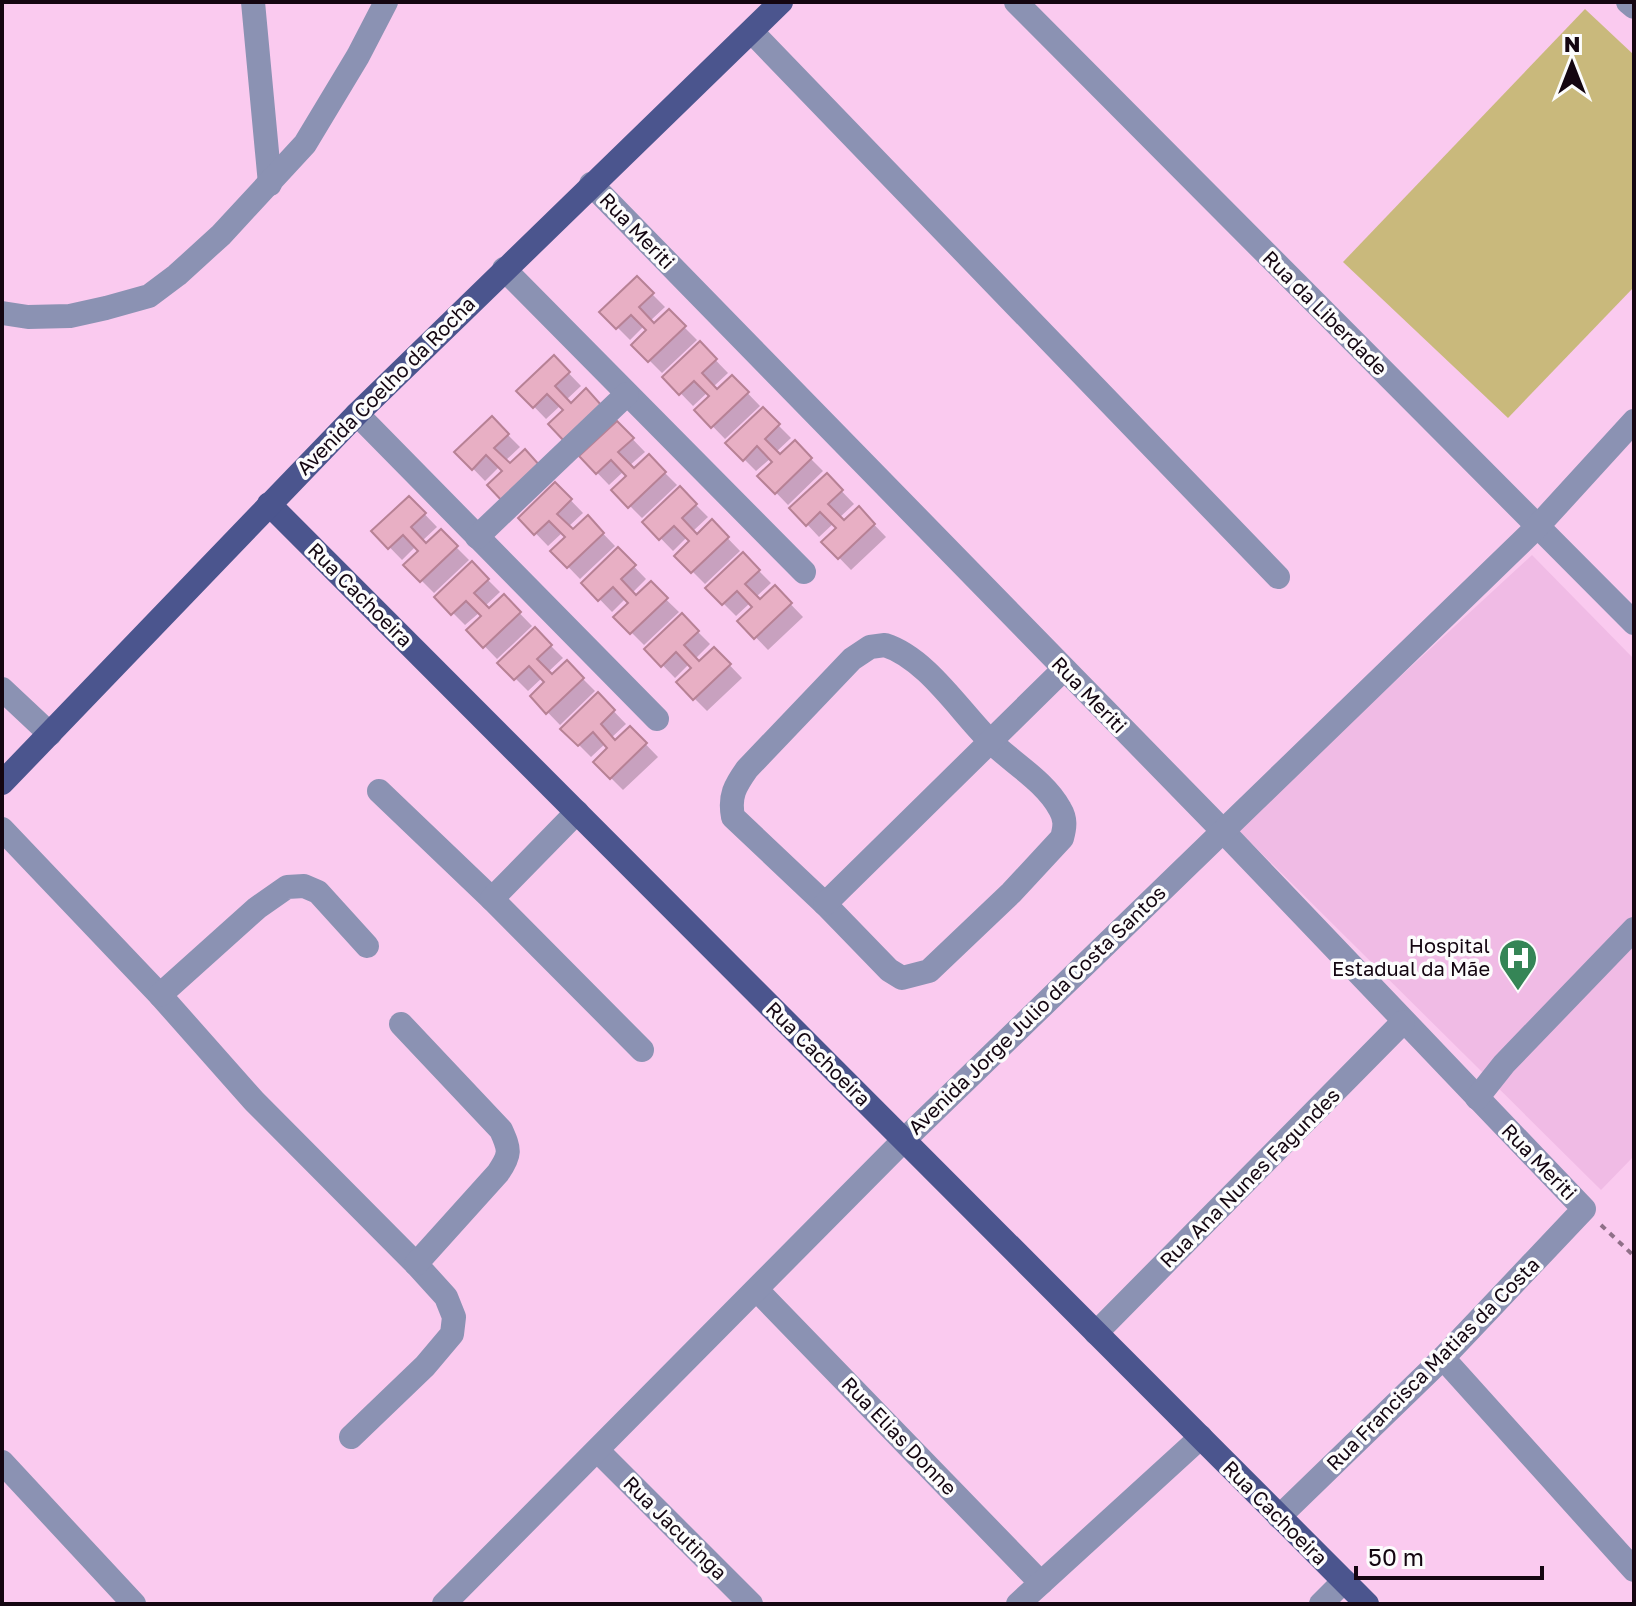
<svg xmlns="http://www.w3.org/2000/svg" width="1636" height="1606" font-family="'Golos Text',sans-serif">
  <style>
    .built { fill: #f0bbe5 }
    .green { fill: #c9b97c }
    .shadow { fill: #0003 }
    .building { fill: #e8afc4; stroke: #b78195; stroke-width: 2 }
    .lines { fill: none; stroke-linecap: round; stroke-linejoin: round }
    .path { stroke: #8f6f88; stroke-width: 4; stroke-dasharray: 6 6; stroke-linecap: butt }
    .minor { stroke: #8b92b3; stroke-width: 24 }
    .major { stroke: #4b558e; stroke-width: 24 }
    .labels { text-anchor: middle; stroke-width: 7; stroke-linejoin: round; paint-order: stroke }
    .street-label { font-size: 20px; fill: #140611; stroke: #fcfcfc }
    .poi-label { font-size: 20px; fill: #140611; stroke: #fcfcfc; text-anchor: end }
  </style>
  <rect width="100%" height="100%" fill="#facaef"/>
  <path class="built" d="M 1532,555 L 1634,659 L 1634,1156 L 1601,1190 L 1236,828 Z"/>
  <path class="green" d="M 1585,9 L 1634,55 L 1634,287 L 1508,418 L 1343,262 Z"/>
  <g class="shadow">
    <path d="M 637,279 L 665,307 L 650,321 L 654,326 L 669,312 L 697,340 L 662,373 L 634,345 L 649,331 L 644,326 L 630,340 L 602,312 Z"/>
    <path d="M 700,344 L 728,373 L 713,387 L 717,391 L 732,377 L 760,406 L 725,439 L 697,410 L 712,396 L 708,392 L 693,406 L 665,377 Z"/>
    <path d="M 554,358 L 581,386 L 566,400 L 566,410 L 561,405 L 546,419 L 519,391 Z"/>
    <path d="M 763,410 L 791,438 L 776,452 L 781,457 L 795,443 L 823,471 L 788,505 L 760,476 L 775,462 L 771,458 L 756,471 L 728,443 Z"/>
    <path d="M 492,419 L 520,447 L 505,461 L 504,471 L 500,466 L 485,481 L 457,452 Z"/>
    <path d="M 617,423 L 645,452 L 629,466 L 634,471 L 649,457 L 677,485 L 642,518 L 614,490 L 629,476 L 624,471 L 609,485 L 582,457 Z"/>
    <path d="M 826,475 L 854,504 L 839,518 L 844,523 L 859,509 L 886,537 L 851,570 L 824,542 L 839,528 L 834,523 L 819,537 L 792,508 Z"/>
    <path d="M 555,484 L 583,513 L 568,527 L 573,532 L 588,518 L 615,546 L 580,579 L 553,551 L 567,537 L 563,532 L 548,546 L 521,518 Z"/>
    <path d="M 680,489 L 708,517 L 693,531 L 697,536 L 712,522 L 740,551 L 705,584 L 677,556 L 692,541 L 687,537 L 673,551 L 645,522 Z"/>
    <path d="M 409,498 L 437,527 L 422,541 L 426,546 L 441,532 L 469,560 L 434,593 L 406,565 L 421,551 L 416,546 L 402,560 L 374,531 Z"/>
    <path d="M 618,550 L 646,579 L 632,593 L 636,597 L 650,584 L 679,612 L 644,645 L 616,617 L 630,603 L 626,598 L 612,612 L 584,583 Z"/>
    <path d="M 743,555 L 771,583 L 756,597 L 760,602 L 775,588 L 803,617 L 768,650 L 740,621 L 755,607 L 750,603 L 736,616 L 708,588 Z"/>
    <path d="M 472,564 L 500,592 L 485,606 L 489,611 L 504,597 L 532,626 L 497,659 L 469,630 L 484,616 L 480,612 L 465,625 L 437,597 Z"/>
    <path d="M 682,616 L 710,644 L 695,659 L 699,663 L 714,649 L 742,678 L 707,711 L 679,683 L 694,669 L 689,664 L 675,678 L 647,649 Z"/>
    <path d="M 535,630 L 563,658 L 548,672 L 553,677 L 567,663 L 595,691 L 560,725 L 532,696 L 547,682 L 543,677 L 528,691 L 500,663 Z"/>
    <path d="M 598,695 L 626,724 L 611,738 L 616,742 L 630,728 L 658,757 L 623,790 L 595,762 L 610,748 L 606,743 L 591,757 L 563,729 Z"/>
  </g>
  <g class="building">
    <path d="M 637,276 L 654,293 L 639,307 L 654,323 L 669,309 L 686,326 L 648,362 L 631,345 L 646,330 L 631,315 L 616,329 L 599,312 Z"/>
    <path d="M 700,341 L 717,359 L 702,373 L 717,389 L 732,375 L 749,392 L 711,428 L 694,410 L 709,396 L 694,381 L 679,395 L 662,377 Z"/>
    <path d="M 554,355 L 570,372 L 555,386 L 571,403 L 586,388 L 602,406 L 565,442 L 548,424 L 563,410 L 547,394 L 533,408 L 516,391 Z"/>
    <path d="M 763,407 L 780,424 L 765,439 L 780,454 L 795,440 L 812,458 L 775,494 L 757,476 L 772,462 L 757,446 L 743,461 L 725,443 Z"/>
    <path d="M 492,416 L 509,434 L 494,448 L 510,463 L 525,449 L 541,467 L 504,503 L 487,485 L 502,471 L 486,455 L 472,470 L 454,452 Z"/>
    <path d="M 617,421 L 634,438 L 618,452 L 634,468 L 649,454 L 666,472 L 628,508 L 611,490 L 626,476 L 611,460 L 596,474 L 579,456 Z"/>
    <path d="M 827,473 L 843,490 L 828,504 L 844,520 L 859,506 L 875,524 L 838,559 L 821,542 L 836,528 L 820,512 L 806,526 L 789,508 Z"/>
    <path d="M 555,482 L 572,499 L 557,514 L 573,529 L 588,515 L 604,533 L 567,568 L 550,551 L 565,537 L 549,521 L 534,535 L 518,518 Z"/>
    <path d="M 680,486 L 697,504 L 682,518 L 697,534 L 712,519 L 729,537 L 691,573 L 674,556 L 689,541 L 674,526 L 659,540 L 642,522 Z"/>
    <path d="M 409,496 L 426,513 L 411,527 L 426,543 L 441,529 L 458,546 L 420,582 L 403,565 L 418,551 L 403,535 L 388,549 L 371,531 Z"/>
    <path d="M 618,547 L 636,565 L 621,579 L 636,595 L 651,581 L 668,598 L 630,634 L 613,617 L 628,603 L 613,587 L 598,601 L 581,583 Z"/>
    <path d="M 743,552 L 760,570 L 745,584 L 760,599 L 775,585 L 792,603 L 754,639 L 737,621 L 752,607 L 737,591 L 722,605 L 705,588 Z"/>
    <path d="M 472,561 L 489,579 L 474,593 L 489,608 L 504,594 L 521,612 L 483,648 L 466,630 L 481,616 L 466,601 L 451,615 L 434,597 Z"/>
    <path d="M 682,613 L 699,631 L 684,645 L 699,661 L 714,647 L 731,664 L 693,700 L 676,682 L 691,668 L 676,652 L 661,667 L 644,649 Z"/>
    <path d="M 535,627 L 552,645 L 537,659 L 552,674 L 567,660 L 584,678 L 546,714 L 530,696 L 544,682 L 529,666 L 514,680 L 497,663 Z"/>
    <path d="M 598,692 L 615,710 L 601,724 L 615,740 L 630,726 L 647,743 L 610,779 L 593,762 L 607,748 L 593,732 L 578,746 L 560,729 Z"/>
  </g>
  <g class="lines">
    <path class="path" d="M 1601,1225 L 1634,1256"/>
    <g class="minor">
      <path d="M 253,2 L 270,184"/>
      <path d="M 1016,2 L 1634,623"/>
      <path d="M 1628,2 L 1634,7"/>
      <path d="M 752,32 L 1278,577"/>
      <path d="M 591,184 L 1222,830 L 1584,1209 L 1443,1358 L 1279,1517"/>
      <path d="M 504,269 L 804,572"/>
      <path d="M 2,313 L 28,317 L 70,316 L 106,308 L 149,296 L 177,275 L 221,235 L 305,144 L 358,56 L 386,2"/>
      <path d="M 357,414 L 657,719"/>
      <path d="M 477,537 L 627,394"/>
      <path d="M 885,645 C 926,658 959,710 989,740 C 1011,762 1045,781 1060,809 C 1066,819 1065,827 1062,838 L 1011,893 L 929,971 L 902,978 L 889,970 L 825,904 L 733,817 C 729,796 735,786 747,769 L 852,659 L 870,647 Z"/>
      <path d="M 2,689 L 50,734"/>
      <path d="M 379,791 L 492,899"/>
      <path d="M 577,812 L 492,899 L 642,1050"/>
      <path d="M 2,829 L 160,995 L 254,1101 L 416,1264 L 446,1297 L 454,1317 L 452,1334 L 425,1366 L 351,1437"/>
      <path d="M 825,904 L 1064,669"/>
      <path d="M 160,995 L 257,908 L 287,887 L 304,886 L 318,892 L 367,946"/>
      <path d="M 401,1024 L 501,1130 C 510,1150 511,1154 498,1173 L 416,1264"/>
      <path d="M 1477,1098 L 1504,1064 L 1634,929"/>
      <path d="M 757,1290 L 1041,1583"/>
      <path d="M 1096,1333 L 1403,1022"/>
      <path d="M 1443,1358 L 1634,1570"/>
      <path d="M 598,1451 L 751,1604"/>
      <path d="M 2,1462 L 134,1604"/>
      <path d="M 444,1604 L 904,1140 L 1538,526 L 1634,421"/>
      <path d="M 1018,1604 L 1201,1437"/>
      <path d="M 1321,1604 L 1344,1581"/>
    </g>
    <g class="major">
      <path d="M 269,504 L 1367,1604"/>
      <path d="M 2,783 L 357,414 L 781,2"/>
    </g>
  </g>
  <defs>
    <symbol id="hospital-pin" viewBox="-11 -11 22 30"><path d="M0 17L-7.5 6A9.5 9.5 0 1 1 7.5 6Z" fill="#358556" stroke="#fcfcfc"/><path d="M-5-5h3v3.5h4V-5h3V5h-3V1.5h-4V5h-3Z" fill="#fff"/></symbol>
  </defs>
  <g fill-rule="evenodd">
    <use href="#hospital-pin" x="1496" y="936" width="44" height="60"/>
  </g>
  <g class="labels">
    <g class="street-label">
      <text transform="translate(637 231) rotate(46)" y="7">Rua Meriti</text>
      <text transform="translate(1325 313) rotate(45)" y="7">Rua da Liberdade</text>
      <text transform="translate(386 386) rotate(-45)" y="7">Avenida Coelho da Rocha</text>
      <text transform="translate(360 595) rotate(45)" y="7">Rua Cachoeira</text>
      <text transform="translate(1089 695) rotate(46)" y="7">Rua Meriti</text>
      <text transform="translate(1037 1010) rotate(-44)" y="7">Avenida Jorge Julio da Costa Santos</text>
      <text transform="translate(818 1054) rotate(45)" y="7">Rua Cachoeira</text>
      <text transform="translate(1539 1162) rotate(46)" y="7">Rua Meriti</text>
      <text transform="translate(1250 1178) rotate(-45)" y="7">Rua Ana Nunes Fagundes</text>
      <text transform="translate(1433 1364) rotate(-45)" y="7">Rua Francisca Matias da Costa</text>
      <text transform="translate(899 1436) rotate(46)" y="7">Rua Elias Donne</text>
      <text transform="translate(1275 1513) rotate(45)" y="7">Rua Cachoeira</text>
      <text transform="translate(675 1528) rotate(45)" y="7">Rua Jacutinga</text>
    </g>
    <g class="poi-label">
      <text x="1490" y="953">Hospital<tspan x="1490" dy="23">Estadual da Mãe</tspan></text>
    </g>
  </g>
  <rect width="1636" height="1606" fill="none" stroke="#140611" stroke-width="8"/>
  <g transform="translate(1572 64)" stroke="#fcfcfc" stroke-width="6" paint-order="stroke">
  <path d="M0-6L14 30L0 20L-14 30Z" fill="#140611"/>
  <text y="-12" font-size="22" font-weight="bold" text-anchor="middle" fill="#140611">N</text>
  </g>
  <path d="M1356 1566v12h186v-12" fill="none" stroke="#140611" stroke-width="4"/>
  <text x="1368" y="1566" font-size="24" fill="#140611" stroke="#fcfcfc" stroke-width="6" paint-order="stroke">50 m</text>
</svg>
